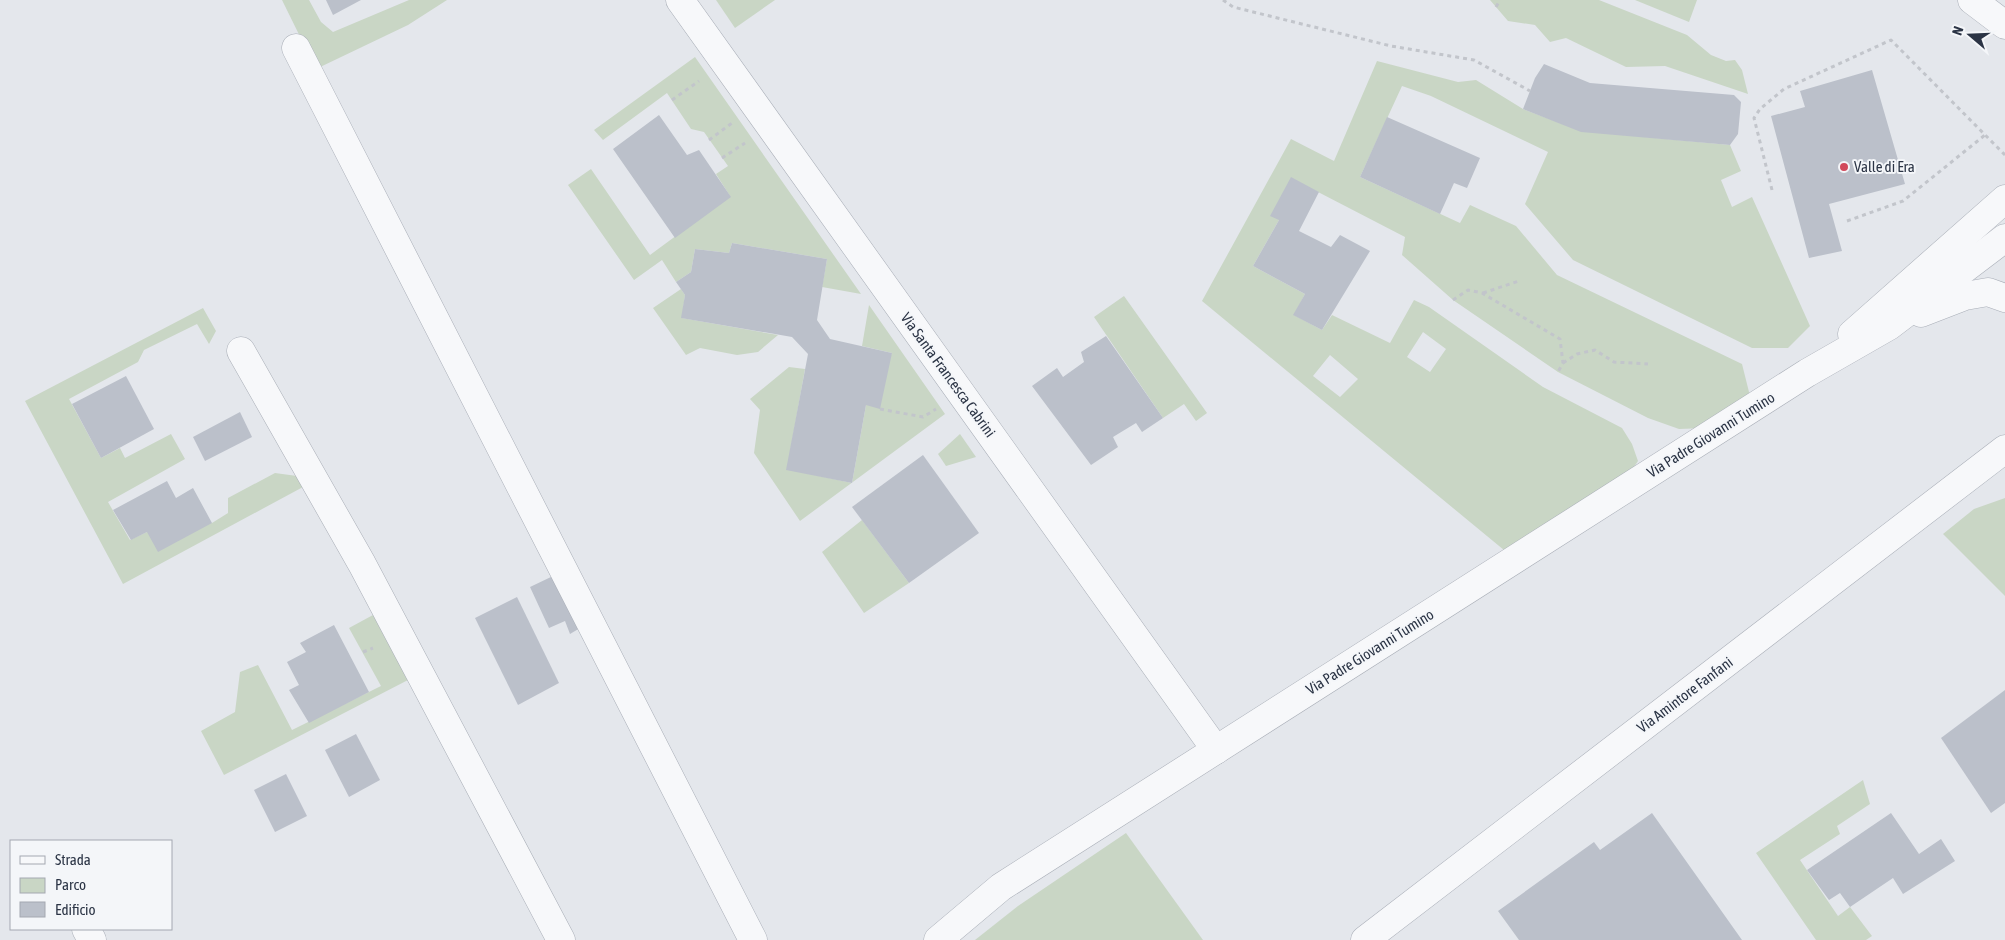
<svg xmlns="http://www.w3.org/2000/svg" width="2005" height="940" font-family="'Asap Condensed',sans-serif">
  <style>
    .green { fill: #c9d6c5; fill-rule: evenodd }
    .building { fill: #bbc0ca }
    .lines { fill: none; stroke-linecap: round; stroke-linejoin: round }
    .minor-casing { stroke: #a9aeb7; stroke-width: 29 }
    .path { stroke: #c2c5cb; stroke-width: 3; stroke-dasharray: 4 4; stroke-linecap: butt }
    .minor { stroke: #f7f8fa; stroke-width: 28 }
    .poi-dot { fill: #d1495b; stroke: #f4f6f9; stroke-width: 2 }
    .labels { text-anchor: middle; stroke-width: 4; stroke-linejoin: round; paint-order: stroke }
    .poi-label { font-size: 15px; fill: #2b3445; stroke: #f4f6f9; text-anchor: start }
    .street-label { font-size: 15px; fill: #2b3445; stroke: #f4f6f9 }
  </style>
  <rect width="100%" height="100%" fill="#e4e7ec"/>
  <g class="green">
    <path d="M 282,0 L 309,0 L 321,22 L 333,32 L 409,0 L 447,0 L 408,25 L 316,69 Z"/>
    <path d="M 716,0 L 775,0 L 735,28 Z"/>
    <path d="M 1490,0 L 1599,0 L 1687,35 L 1711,55 L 1726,61 L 1735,60 L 1742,70 L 1748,94 L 1665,66 L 1626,67 L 1566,38 L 1550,42 L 1535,25 L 1508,21 Z"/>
    <path d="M 1635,0 L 1697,0 L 1689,22 Z"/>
    <path d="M 695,57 L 861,294 L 822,287 L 827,259 L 732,243 L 729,253 L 695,249 L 691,272 L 676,282 L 662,260 L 634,280 L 568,185 L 591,169 L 650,255 L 730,196 L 716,174 L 728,166 L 704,132 L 691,129 L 667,93 L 603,140 L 594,130 Z"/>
    <path d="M 1377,61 L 1458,82 L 1476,80 L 1523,109 L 1581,131 L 1730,145 L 1741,171 L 1721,180 L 1732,207 L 1752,197 L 1810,326 L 1788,348 L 1752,348 L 1573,260 L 1525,204 L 1548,152 L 1431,96 L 1402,86 L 1360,177 L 1460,223 L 1470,205 L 1516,226 L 1557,275 L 1742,364 L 1750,396 L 1705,428 L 1679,429 L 1648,418 L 1558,372 L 1453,300 L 1402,255 L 1405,237 L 1291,178 L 1279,220 L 1253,266 L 1305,294 L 1294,315 L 1322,330 L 1332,315 L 1390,343 L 1414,300 L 1429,307 L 1543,387 L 1622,428 L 1632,444 L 1638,461 L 1625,480 L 1510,555 L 1202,301 L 1291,139 L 1334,161 ZM 1423,332 L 1446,349 L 1430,372 L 1407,357 ZM 1330,355 L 1358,379 L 1340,397 L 1313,376 Z"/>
    <path d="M 681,289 L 685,295 L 682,318 L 778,335 L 758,352 L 737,355 L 700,348 L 686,355 L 653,308 Z"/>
    <path d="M 1124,296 L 1207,413 L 1196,421 L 1184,404 L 1163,418 L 1094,317 Z"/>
    <path d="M 869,305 L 945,414 L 800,521 L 754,453 L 760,410 L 750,399 L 789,367 L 805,369 L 787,469 L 852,483 L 866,405 L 892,353 L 862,346 Z"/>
    <path d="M 203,308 L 216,331 L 209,344 L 197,324 L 144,350 L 138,362 L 69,399 L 101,458 L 120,448 L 125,458 L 171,434 L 185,459 L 108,502 L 130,540 L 147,532 L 212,523 L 228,513 L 228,498 L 275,473 L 297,476 L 303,487 L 123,584 L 25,401 Z"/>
    <path d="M 960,434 L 976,457 L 946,466 L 938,454 Z"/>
    <path d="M 2005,498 L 2005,596 L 1943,534 L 1974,509 Z"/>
    <path d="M 862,520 L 909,583 L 864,613 L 822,552 Z"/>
    <path d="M 373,615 L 408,680 L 224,775 L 201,731 L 235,712 L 240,672 L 258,665 L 292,730 L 381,686 L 349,628 Z"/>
    <path d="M 1863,780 L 1870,804 L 1837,826 L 1840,834 L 1800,860 L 1838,916 L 1850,907 L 1872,936 L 1866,940 L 1816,940 L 1756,853 Z"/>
    <path d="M 1126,833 L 1203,940 L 975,940 L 1018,906 Z"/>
  </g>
  <g class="building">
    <path d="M 326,0 L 361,0 L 333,15 Z"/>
    <path d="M 1544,64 L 1590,83 L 1734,95 L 1741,102 L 1738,134 L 1730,145 L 1581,132 L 1523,109 L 1535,78 Z"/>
    <path d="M 1872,70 L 1905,184 L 1829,204 L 1842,251 L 1809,258 L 1771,116 L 1805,107 L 1800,91 Z"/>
    <path d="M 659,115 L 687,155 L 699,150 L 731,197 L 675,238 L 613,149 Z"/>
    <path d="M 1387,117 L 1480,158 L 1467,188 L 1454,183 L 1440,214 L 1360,177 Z"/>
    <path d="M 1291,177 L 1319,192 L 1299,231 L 1331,247 L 1340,235 L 1370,251 L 1322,330 L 1293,315 L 1305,294 L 1253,266 L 1279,220 L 1270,216 Z"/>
    <path d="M 732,243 L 827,259 L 817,320 L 830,339 L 892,353 L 880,409 L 866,405 L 852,483 L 786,470 L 808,354 L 792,337 L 681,318 L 685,295 L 676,282 L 691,272 L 695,249 L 729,253 Z"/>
    <path d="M 1106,336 L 1163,418 L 1142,432 L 1136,423 L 1113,437 L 1118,447 L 1091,465 L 1032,386 L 1057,368 L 1063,377 L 1084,362 L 1081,352 Z"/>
    <path d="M 126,376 L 154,429 L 101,458 L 72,404 Z"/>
    <path d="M 240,412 L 252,437 L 205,461 L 193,437 Z"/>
    <path d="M 923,455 L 979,533 L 909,583 L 852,507 Z"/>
    <path d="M 167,481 L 176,498 L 193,488 L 212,523 L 158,552 L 147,532 L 131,540 L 113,510 Z"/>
    <path d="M 553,576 L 580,628 L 570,634 L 565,621 L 549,628 L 530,587 Z"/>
    <path d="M 517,597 L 559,683 L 518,705 L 475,618 Z"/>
    <path d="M 334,625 L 369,692 L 309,723 L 289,690 L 299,685 L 287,662 L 306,652 L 300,643 Z"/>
    <path d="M 2005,690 L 2005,803 L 1991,813 L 1941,738 Z"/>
    <path d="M 356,734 L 380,780 L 349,797 L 325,750 Z"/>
    <path d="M 286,774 L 307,816 L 275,832 L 254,790 Z"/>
    <path d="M 1652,813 L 1742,940 L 1519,940 L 1498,911 L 1594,842 L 1600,850 Z"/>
    <path d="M 1891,813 L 1919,854 L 1941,839 L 1955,861 L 1903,894 L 1893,878 L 1850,907 L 1840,893 L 1829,900 L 1807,870 Z"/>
  </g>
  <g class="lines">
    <defs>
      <g id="minor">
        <path d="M 680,0 L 1216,750"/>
        <path d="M 1972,0 L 2005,25"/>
        <path d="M 296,48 L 753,940"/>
        <path d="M 1921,313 L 1965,296 L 1988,292 L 2005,298"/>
        <path d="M 1852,334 L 2005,199"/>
        <path d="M 241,351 L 362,564 L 561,940"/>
        <path d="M 86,929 L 92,940"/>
        <path d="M 938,940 L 1001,887 L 1807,373 L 1889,326 L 2005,238"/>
        <path d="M 1365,940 L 2005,449"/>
      </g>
    </defs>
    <use href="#minor" class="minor-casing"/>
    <g class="path">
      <path d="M 1223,0 L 1233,7 L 1391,46 L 1474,60 L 1530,91"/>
      <path d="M 1496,7 L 1500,0"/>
      <path d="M 672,100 L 699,81"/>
      <path d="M 709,140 L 732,123"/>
      <path d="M 722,158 L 745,143"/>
      <path d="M 1772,190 L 1754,118 L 1760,109 L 1784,89 L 1891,40 L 2005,155"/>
      <path d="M 1847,221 L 1903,201 L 1985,135"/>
      <path d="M 1483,293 L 1519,281"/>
      <path d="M 1453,300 L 1468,290 L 1482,293 L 1560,339 L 1563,363 L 1558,372"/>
      <path d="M 1563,363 L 1577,354 L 1595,350 L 1614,362 L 1648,364"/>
      <path d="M 880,409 L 923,417 L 936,409"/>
      <path d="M 363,652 L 373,648"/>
    </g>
    <use href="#minor" class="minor"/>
  </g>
  <circle class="poi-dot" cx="1844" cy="167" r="5"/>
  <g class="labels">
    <g class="poi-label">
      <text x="1854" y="172">Valle di Era</text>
    </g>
    <g class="street-label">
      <text transform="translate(948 375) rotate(54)" y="5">Via Santa Francesca Cabrini</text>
      <text transform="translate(1711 435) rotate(-32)" y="5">Via Padre Giovanni Tumino</text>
      <text transform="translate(1370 652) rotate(-32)" y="5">Via Padre Giovanni Tumino</text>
      <text transform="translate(1685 695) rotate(-37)" y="5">Via Amintore Fanfani</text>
    </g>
  </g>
  <rect x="10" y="840" width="162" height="90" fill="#f4f6f9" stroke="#a4a8b1"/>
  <rect x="20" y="856" width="25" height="8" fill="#f7f8fa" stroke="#a4a8b1"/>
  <text x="55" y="865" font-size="15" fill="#2b3445">Strada</text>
  <rect x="20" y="878" width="25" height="15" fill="#c9d6c5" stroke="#a4a8b1"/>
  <text x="55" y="890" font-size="15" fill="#2b3445">Parco</text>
  <rect x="20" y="902" width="25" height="15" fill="#bbc0ca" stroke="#a4a8b1"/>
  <text x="55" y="915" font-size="15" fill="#2b3445">Edificio</text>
  <g transform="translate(1970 35) rotate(289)" stroke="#f4f6f9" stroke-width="4" paint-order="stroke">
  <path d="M0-4L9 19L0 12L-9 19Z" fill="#2b3445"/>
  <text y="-8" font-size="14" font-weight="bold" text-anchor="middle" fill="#2b3445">N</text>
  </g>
</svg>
